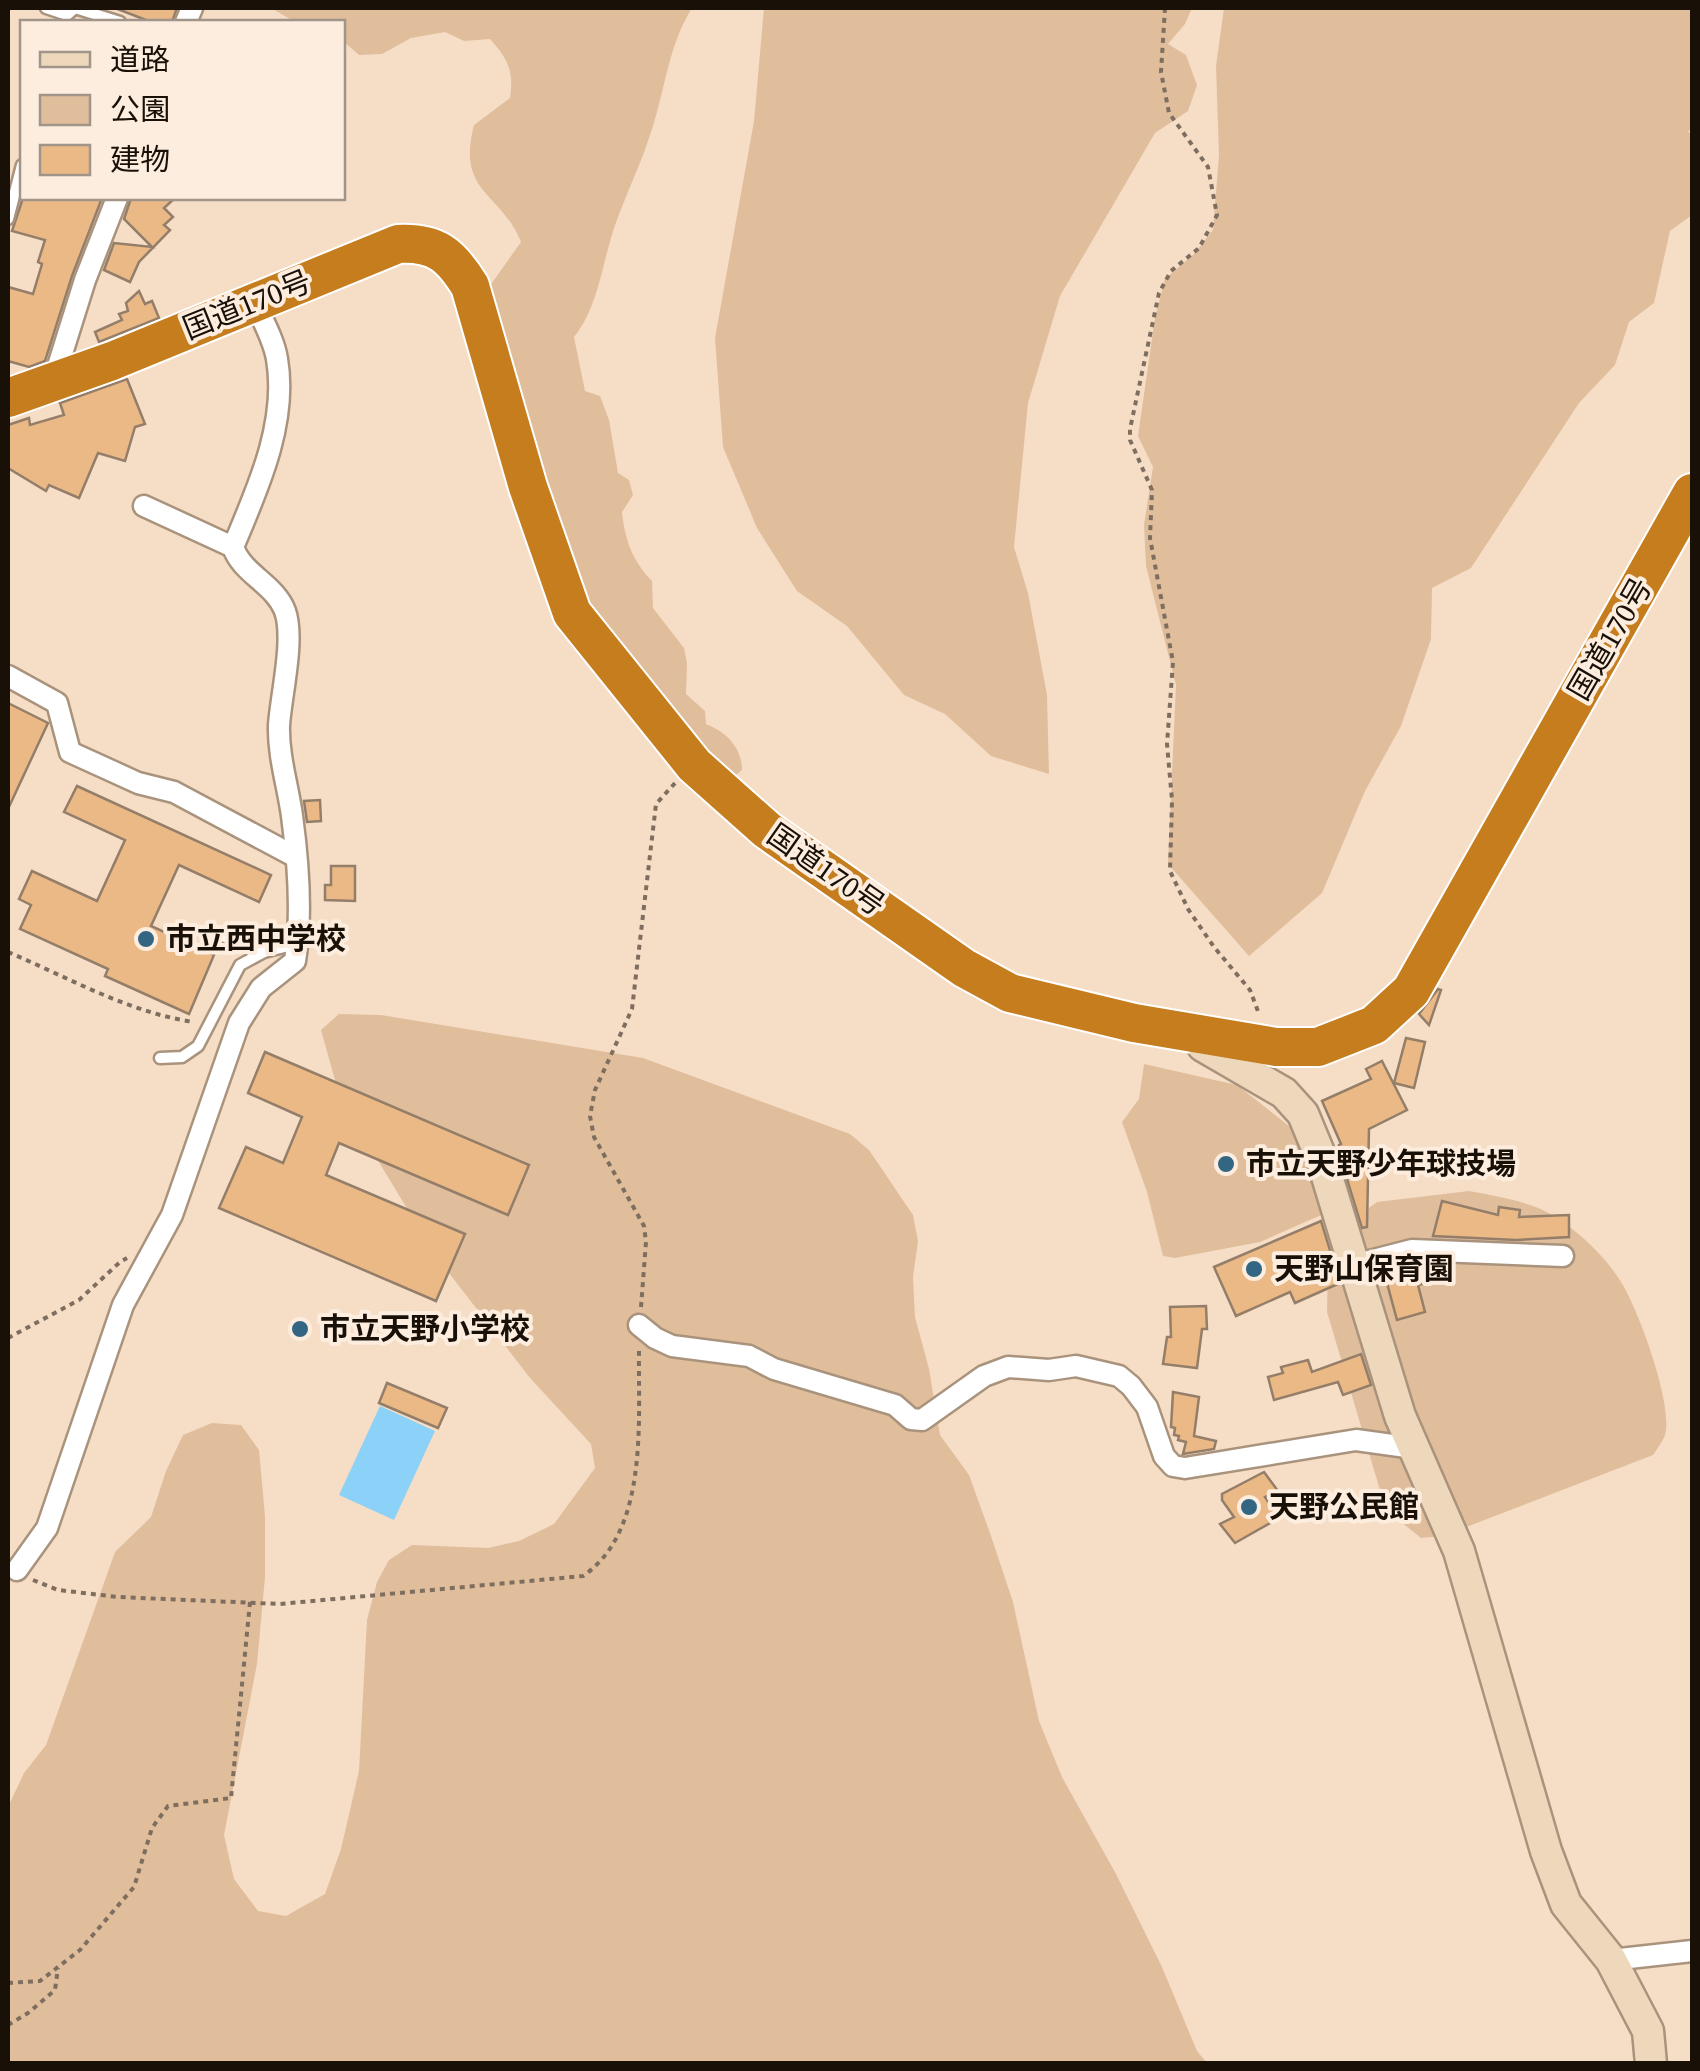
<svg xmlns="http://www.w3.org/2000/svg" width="1700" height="2071" font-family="'Source Serif 4','Noto Sans JP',serif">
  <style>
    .green { fill: #e0be9c }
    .water { fill: #8cd1f7 }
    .building { fill: #ebb986; stroke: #947e69; stroke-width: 2.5 }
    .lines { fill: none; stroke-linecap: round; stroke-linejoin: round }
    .lane-casing { stroke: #a9937d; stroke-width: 15 }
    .street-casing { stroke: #a9937d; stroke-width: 25 }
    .secondary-casing { stroke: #a9937d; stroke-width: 35 }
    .highway-casing { stroke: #fff; stroke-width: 42 }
    .path { stroke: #7e6e5f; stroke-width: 4; stroke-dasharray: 5 5; stroke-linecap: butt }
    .lane { stroke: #fff; stroke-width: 10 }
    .street { stroke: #fff; stroke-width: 20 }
    .secondary { stroke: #eed8bc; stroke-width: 30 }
    .highway { stroke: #c57d1e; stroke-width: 38 }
    .poi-dot { fill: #326682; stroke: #fceddf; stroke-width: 4 }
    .labels { text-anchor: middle; stroke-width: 8; stroke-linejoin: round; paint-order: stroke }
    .street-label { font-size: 30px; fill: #191108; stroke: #fceddf }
    .poi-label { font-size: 30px; font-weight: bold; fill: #191108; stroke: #fceddf; text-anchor: start }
  </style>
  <rect width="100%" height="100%" fill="#f6dec6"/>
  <g class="green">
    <path d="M 271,8 L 692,8 C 667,48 665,94 649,138 C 638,172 621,204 611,238 C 601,272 596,310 574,337 L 585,391 L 600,396 L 609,420 L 618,473 L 629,480 L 633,495 L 622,512 C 625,540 632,560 652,581 L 653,608 L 684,648 L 687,663 L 686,694 L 705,711 L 706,724 C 726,732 742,747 742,770 L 729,781 L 587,614 L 545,510 L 487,290 L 521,242 C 501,192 456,193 474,125 L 510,98 C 514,71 508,59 490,39 L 464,41 L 445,32 L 411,38 L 382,54 L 359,55 L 343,41 L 342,22 L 295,22 Z"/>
    <path d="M 764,8 L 1192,8 L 1185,24 L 1168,44 L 1186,55 L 1197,85 L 1188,111 L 1155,133 L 1060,296 L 1028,403 L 1014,547 L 1028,593 L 1047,695 L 1049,774 L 991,756 L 945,714 L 904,695 L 847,626 L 797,591 L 757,528 L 723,447 L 715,338 L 754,121 Z"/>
    <path d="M 1224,8 L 1692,8 L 1692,129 L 1688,131 L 1692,137 L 1692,215 L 1670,231 L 1654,303 L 1629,322 L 1615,365 L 1579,403 L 1471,568 L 1432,588 L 1431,639 L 1401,726 L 1365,791 L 1322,893 L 1249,956 L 1168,864 L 1176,685 L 1146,566 L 1144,525 L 1153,467 L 1138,436 L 1155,318 L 1165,279 L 1194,254 L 1213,230 L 1219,155 L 1216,66 Z"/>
    <path d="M 339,1014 L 381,1015 L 643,1058 L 850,1134 L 869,1150 L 913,1215 L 918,1241 L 913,1277 L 915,1317 L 929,1369 L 940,1435 L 969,1475 L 991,1536 L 1013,1602 L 1039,1721 L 1062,1777 L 1116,1874 L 1162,1967 L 1197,2051 L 1207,2063 L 8,2063 L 8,1807 L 24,1773 L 46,1745 L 115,1552 L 151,1517 L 166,1471 L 183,1435 L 212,1423 L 241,1425 L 259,1450 L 265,1516 L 265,1577 L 257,1664 L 224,1835 L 234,1879 L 258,1911 L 286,1916 L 325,1894 L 341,1849 L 359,1771 L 367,1620 L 377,1582 L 389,1560 L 412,1545 L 488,1548 L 519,1541 L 554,1524 L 595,1468 L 591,1444 L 530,1378 L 442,1264 L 408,1210 L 340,1098 L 321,1030 Z"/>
    <path d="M 1144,1064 L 1237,1085 L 1289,1126 L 1312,1152 L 1328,1212 L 1260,1242 L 1175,1258 L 1163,1256 L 1147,1192 L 1122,1122 L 1139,1099 Z"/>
    <path d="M 1469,1191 C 1501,1197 1536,1202 1563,1222 C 1584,1237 1607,1259 1621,1282 C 1638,1308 1674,1406 1665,1435 C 1663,1441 1657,1449 1653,1455 L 1443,1536 L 1421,1538 L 1401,1522 L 1380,1490 L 1327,1312 L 1328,1263 L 1338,1231 L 1377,1202 Z"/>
  </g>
  <path class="water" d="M 380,1406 L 435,1431 L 394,1520 L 339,1495 Z"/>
  <g class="building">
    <path d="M 115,8 L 177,8 L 172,22 L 151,22 Z"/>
    <path d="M 23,198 L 102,198 L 72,276 L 45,361 L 29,367 L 8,361 L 8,287 L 33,294 L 42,264 L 38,262 L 45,240 L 12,231 Z"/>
    <path d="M 131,198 L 175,198 L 164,208 L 173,217 L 164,225 L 170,230 L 139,262 L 130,282 L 104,270 L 114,243 L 152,247 L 124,219 Z"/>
    <path d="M 139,291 L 145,304 L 152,301 L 159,318 L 99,342 L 95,332 L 122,320 L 119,314 L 128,311 L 126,303 Z"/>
    <path d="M 127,379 L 145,424 L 135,427 L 125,461 L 98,453 L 79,498 L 49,485 L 46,491 L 8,468 L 8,425 L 29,418 L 30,425 L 64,415 L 60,403 Z"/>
    <path d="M 8,703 L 48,723 L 8,809 Z"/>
    <path d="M 77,786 L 271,875 L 259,902 L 179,865 L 151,926 L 214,955 L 189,1014 L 105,976 L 108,969 L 20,929 L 31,905 L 19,899 L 32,871 L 97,901 L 125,840 L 64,812 Z"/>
    <path d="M 320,800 L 321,821 L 307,822 L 304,801 Z"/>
    <path d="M 331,866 L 355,866 L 355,901 L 325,900 L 325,885 L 331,885 Z"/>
    <path d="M 1438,989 L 1441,990 L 1429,1025 L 1419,1014 Z"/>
    <path d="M 1406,1038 L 1425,1042 L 1414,1088 L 1394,1083 Z"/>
    <path d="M 265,1052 L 529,1165 L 508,1215 L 339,1143 L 326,1175 L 465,1234 L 436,1301 L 219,1208 L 246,1147 L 283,1163 L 302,1117 L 248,1093 Z"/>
    <path d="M 1382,1061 L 1407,1110 L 1369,1129 L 1367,1227 L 1362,1228 L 1340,1156 L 1339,1145 L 1341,1144 L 1322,1101 L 1371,1079 L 1366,1069 Z"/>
    <path d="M 1442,1201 L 1498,1215 L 1499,1207 L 1520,1210 L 1519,1217 L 1569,1215 L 1569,1237 L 1516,1240 L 1433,1236 Z"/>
    <path d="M 1321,1221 L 1340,1283 L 1295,1303 L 1290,1292 L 1236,1316 L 1214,1267 Z"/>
    <path d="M 1413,1264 L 1434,1265 L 1437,1281 L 1418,1285 L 1425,1312 L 1397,1320 L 1384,1272 Z"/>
    <path d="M 1206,1306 L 1207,1329 L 1202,1329 L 1197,1368 L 1163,1364 L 1167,1337 L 1171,1337 L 1170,1307 Z"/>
    <path d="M 1361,1354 L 1371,1385 L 1343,1395 L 1338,1382 L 1274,1400 L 1268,1377 L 1283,1373 L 1281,1367 L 1308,1360 L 1312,1372 Z"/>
    <path d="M 387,1383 L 447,1408 L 438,1428 L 379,1403 Z"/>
    <path d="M 1173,1392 L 1199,1397 L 1194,1436 L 1216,1441 L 1214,1449 L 1183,1454 L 1186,1442 L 1178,1440 L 1179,1436 L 1174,1435 L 1175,1428 L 1171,1427 Z"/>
    <path d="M 1264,1472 L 1278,1491 L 1265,1497 L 1279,1518 L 1235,1543 L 1220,1524 L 1234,1517 L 1222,1500 L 1222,1494 Z"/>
  </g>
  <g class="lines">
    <defs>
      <g id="lane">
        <path d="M 46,8 L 67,15 L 75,8 L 120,22"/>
        <path d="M 8,219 L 22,165"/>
        <path d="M 215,933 L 264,952"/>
        <path d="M 160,1058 L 182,1057 L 198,1046 L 240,965 L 264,952 L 297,944"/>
      </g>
      <g id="street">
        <path d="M 186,22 L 192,8"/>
        <path d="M 53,382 L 85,280 L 117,198"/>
        <path d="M 144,506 L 233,547"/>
        <path d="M 8,676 L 57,703 L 70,752 L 138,783 L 174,792 L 294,856"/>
        <path d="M 1354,1265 L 1412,1250 L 1563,1256"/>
        <path d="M 639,1325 L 655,1338 L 672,1346 L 749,1356 L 774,1369 L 895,1405 L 911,1419 L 922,1420 L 984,1376 L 1008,1367 L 1049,1370 L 1076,1366 L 1119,1376 L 1131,1386 L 1147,1407 L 1164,1456 L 1173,1466 L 1185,1468 L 1356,1440 L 1414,1448"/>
        <path d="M 17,1570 L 47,1528 L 123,1305 L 172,1215 L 239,1023 L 261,988 L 295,961 C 302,918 298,860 292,816 C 288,786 278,756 279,725 C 281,695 295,639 285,611 C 275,584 242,574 233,547 C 257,490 288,423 277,359 C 274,340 262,319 254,301"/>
        <path d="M 1611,1960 L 1692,1951"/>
      </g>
      <path id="secondary" d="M 1200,1034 L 1203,1046 L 1284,1093 L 1303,1114 L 1322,1160 L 1400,1416 L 1459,1551 L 1546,1851 L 1566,1904 L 1611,1960 L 1648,2031 L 1651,2064"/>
      <path id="highway" d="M 8,398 L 112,361 L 398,244 C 436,242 451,255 470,286 L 528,487 L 572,613 L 694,765 L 767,830 L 964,968 L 1010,993 L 1134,1023 L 1276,1047 L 1318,1047 L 1374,1025 L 1411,991 L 1692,493"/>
    </defs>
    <use href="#lane" class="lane-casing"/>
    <use href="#street" class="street-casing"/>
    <use href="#secondary" class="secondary-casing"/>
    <use href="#highway" class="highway-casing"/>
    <g class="path">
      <path d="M 1165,8 L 1161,72 L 1169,113 L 1208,167 L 1217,215 L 1199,248 L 1171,271 L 1159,293 L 1130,429 L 1130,440 L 1152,490 L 1150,538 L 1173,662 L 1167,744 L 1172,800 L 1170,871 L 1188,909 L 1214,947 L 1250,990 L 1259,1014"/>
      <path d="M 8,952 C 67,977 130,1013 194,1022"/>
      <path d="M 641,1307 L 646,1242 L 644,1226 L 594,1137 L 590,1116 L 595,1090 L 632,1009 L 656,804 L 676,782"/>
      <path d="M 8,1338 L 79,1300 L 120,1262 L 127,1258"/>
      <path d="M 33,1580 L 58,1590 L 118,1597 L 280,1604 L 583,1576 C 649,1531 638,1421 639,1351"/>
      <path d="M 8,1983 L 40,1981 L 80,1950 L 134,1887 L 152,1828 L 168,1806 L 231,1798 L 250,1602"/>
      <path d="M 8,2025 L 28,2013 L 55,1990 L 58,1968"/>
    </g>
    <use href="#lane" class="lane"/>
    <use href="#street" class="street"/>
    <use href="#secondary" class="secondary"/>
    <use href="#highway" class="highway"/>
  </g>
  <g class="poi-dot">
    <circle cx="146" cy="939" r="10"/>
    <circle cx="1226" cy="1164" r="10"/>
    <circle cx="1254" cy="1269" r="10"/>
    <circle cx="300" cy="1329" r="10"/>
    <circle cx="1249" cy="1507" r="10"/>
  </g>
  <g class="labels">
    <g class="street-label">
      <text transform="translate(247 305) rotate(-22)" y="10">国道170号</text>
      <text transform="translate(1610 639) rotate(-60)" y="10">国道170号</text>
      <text transform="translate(826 870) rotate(35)" y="10">国道170号</text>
    </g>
    <g class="poi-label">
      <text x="166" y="949">市立西中学校</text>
      <text x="1246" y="1174">市立天野少年球技場</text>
      <text x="1274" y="1279">天野山保育園</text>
      <text x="320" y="1339">市立天野小学校</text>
      <text x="1269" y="1517">天野公民館</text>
    </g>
  </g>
  <rect width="1700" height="2071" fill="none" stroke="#191108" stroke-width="20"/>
  <rect x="20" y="20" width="325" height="180" fill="#fceddf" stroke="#a19589" stroke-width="2.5"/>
  <rect x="40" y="52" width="50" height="15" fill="#eed8bc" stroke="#a19589" stroke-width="2.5"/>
  <text x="110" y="70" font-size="30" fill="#191108">道路</text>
  <rect x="40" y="95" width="50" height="30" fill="#e0be9c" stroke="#a19589" stroke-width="2.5"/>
  <text x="110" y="120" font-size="30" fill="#191108">公園</text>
  <rect x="40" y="145" width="50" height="30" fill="#ebb986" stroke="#a19589" stroke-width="2.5"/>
  <text x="110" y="170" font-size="30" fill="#191108">建物</text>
</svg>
